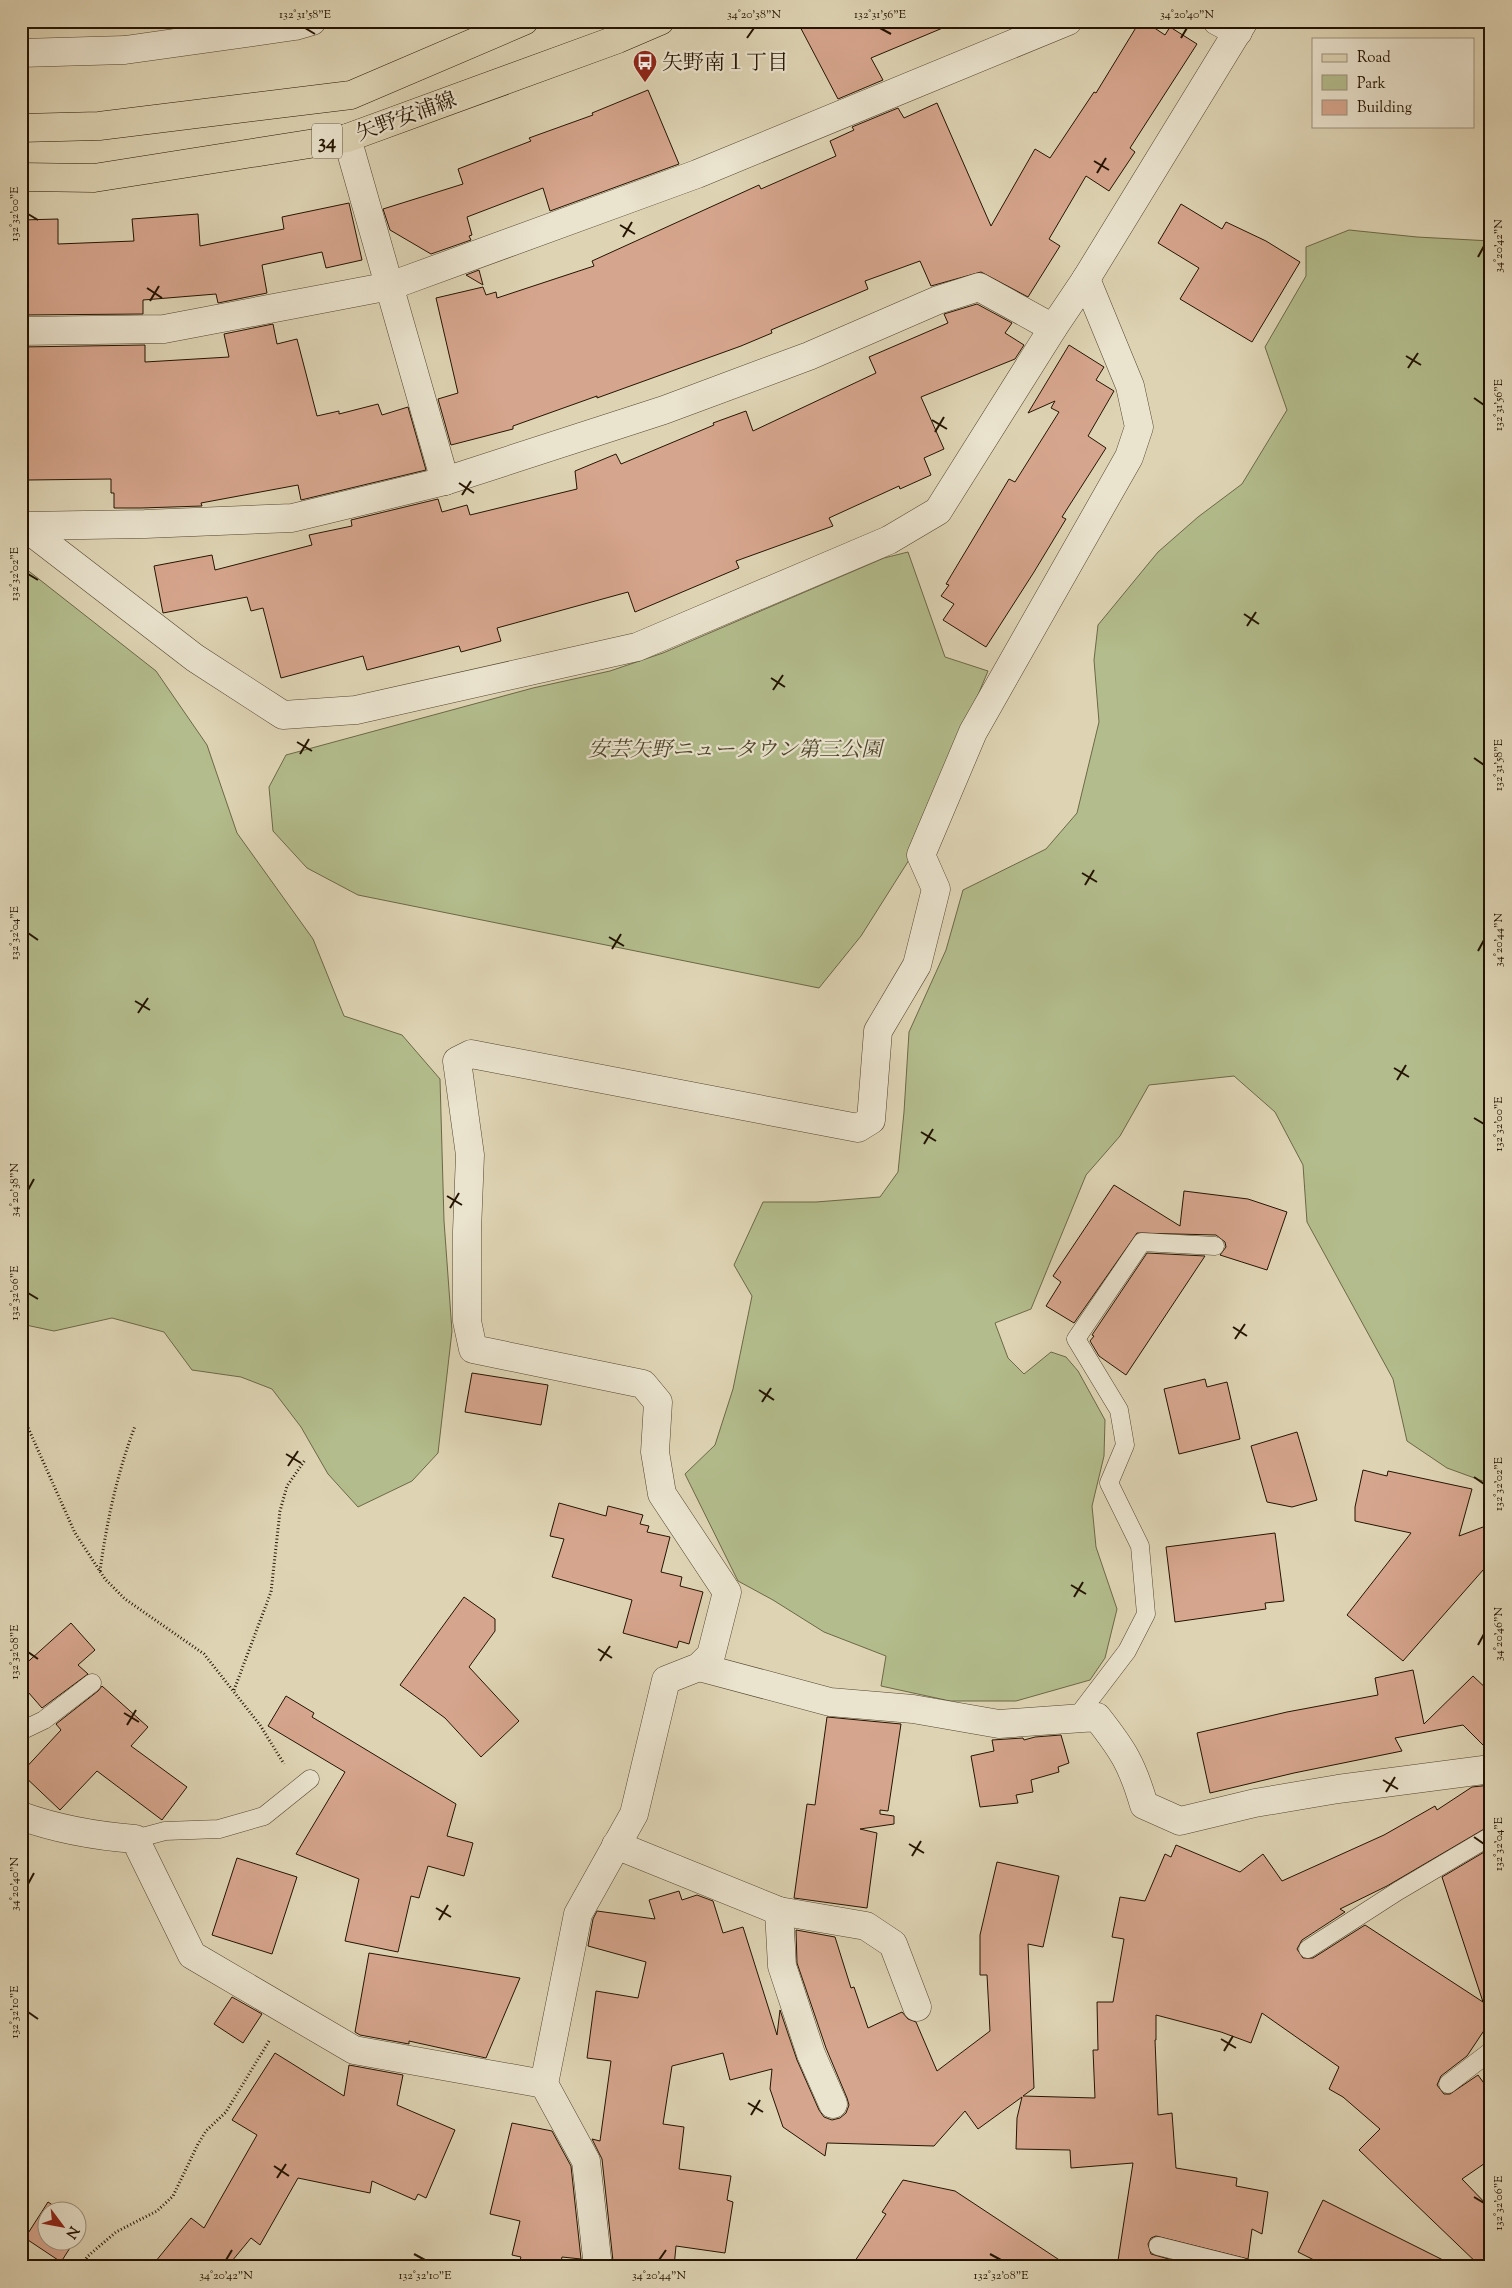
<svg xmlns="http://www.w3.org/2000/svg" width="1512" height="2288" font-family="'Sorts Mill Goudy','Noto Serif JP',serif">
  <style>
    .green { fill: #b3bc8c; stroke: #6c6846 }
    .building { fill: #d6a58d; stroke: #241401 }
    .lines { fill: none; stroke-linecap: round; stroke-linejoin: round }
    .service-casing { stroke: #52442e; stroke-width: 19 }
    .minor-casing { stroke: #52442e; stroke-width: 29 }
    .primary-casing { stroke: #241401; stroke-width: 29 }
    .path { stroke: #241401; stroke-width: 3; stroke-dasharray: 1 2.5; stroke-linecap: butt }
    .service { stroke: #eae3ce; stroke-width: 18 }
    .minor { stroke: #eae3ce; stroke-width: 28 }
    .primary { stroke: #ded4b4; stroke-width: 28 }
    .ticks { fill: none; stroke: #241401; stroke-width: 2 }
    .labels { text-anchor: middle; stroke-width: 4.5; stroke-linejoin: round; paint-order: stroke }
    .shield { fill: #eae3ce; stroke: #5f523e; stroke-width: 1 }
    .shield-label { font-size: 20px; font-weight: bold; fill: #241401 }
    .poi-label { font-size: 21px; fill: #241401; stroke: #eae3ce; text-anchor: start }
    .street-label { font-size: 21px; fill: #241401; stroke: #eae3ce }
    .park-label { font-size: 21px; font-style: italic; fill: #4f462b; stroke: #eae3ce }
    .neatline { fill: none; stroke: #241401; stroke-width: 2 }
    .ticks-label { font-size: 12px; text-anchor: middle; fill: #241401 }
  </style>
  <rect width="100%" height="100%" fill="#ded4b4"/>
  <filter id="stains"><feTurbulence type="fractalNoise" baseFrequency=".004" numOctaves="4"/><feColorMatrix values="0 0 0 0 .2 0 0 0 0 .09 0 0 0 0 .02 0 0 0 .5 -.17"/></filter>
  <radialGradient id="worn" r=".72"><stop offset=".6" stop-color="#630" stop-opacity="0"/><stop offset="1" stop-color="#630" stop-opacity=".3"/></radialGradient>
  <g class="green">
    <path d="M 1349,230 L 1417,237 L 1491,241 L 1491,1484 L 1447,1468 L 1407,1441 L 1393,1379 L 1307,1222 L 1303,1165 L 1275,1112 L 1234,1076 L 1149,1085 L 1120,1136 L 1086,1175 L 1031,1309 L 995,1323 L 1008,1358 L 1024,1374 L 1051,1352 L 1066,1357 L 1078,1371 L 1105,1420 L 1104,1456 L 1092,1506 L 1096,1547 L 1117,1609 L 1105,1658 L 1090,1680 L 1016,1701 L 950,1701 L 881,1686 L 886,1656 L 824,1632 L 773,1600 L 738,1581 L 685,1474 L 715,1445 L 733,1389 L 752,1296 L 734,1265 L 763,1202 L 816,1202 L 880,1197 L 898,1172 L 904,1112 L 909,1032 L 946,950 L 963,890 L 1046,849 L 1077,813 L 1099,722 L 1094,660 L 1098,625 L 1158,552 L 1198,517 L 1242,484 L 1287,410 L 1265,347 L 1306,276 L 1306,247 Z"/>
    <path d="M 908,552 L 945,657 L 988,671 L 909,860 L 861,936 L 819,988 L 358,895 L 307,868 L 273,831 L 269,787 L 286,755 L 533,688 L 610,671 L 663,653 L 884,558 Z"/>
    <path d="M 21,565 L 156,671 L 207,745 L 237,833 L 313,939 L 344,1016 L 402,1035 L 440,1079 L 444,1221 L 452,1331 L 438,1453 L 412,1481 L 358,1507 L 328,1474 L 301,1427 L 272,1389 L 241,1377 L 192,1370 L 164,1332 L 112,1318 L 54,1331 L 21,1324 Z"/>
  </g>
  <g class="building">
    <path d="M 797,21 L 957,21 L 957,22 L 871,58 L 883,80 L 838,99 Z"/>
    <path d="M 1140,21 L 1144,21 L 1165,35 L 1170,27 L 1197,44 L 1130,148 L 1135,152 L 1109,191 L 1086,176 L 1049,239 L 1060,246 L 1028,297 L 981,272 L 931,286 L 920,261 L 865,281 L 868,289 L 771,330 L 772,333 L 741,346 L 597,398 L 597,396 L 513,426 L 513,429 L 451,445 L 438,399 L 458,393 L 436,298 L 483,287 L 486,295 L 496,292 L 497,298 L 594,266 L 592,261 L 759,185 L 761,189 L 836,156 L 830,141 L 854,130 L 852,127 L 898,108 L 904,118 L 937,103 L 991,226 L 1035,149 L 1050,158 L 1094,92 L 1096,93 Z"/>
    <path d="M 648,90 L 679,164 L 550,211 L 543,188 L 467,217 L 472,235 L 469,236 L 471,240 L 431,254 L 390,230 L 383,209 L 463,184 L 458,169 L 531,141 L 529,138 L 593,115 L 592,113 Z"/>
    <path d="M 349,203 L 362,260 L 326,268 L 322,252 L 262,265 L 267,293 L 218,303 L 216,294 L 143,300 L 143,314 L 21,315 L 21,220 L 58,219 L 58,244 L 134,241 L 132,219 L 198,214 L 200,246 L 284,229 L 282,217 Z"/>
    <path d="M 1181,204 L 1222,229 L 1226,222 L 1266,241 L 1300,262 L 1252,342 L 1180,299 L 1199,268 L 1158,243 Z"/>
    <path d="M 479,270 L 483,285 L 466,275 Z"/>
    <path d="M 977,304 L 1012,323 L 1005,333 L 1024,345 L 1015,359 L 921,397 L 944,449 L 924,458 L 931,475 L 900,489 L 899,486 L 829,518 L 833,526 L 736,561 L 739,568 L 635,612 L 628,592 L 497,628 L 501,641 L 461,652 L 459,646 L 367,670 L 363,656 L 281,678 L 263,608 L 251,611 L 247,597 L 163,613 L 154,566 L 212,555 L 215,570 L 312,545 L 309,535 L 352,526 L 351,520 L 438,499 L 442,512 L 467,505 L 470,515 L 577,489 L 575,471 L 616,454 L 621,464 L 714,425 L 713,423 L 746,411 L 753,431 L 876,373 L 869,357 L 948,323 L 944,314 Z"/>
    <path d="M 273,324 L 277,344 L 297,339 L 317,416 L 339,411 L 339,414 L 378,404 L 382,415 L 408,407 L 426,470 L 301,500 L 298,485 L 201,503 L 202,506 L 141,508 L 114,508 L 114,493 L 111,493 L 111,479 L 28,480 L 27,414 L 21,414 L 21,347 L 145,345 L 145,362 L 229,357 L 224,334 Z"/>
    <path d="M 1069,345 L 1104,367 L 1096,380 L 1114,391 L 1088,436 L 1106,448 L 1062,517 L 1066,519 L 1034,572 L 986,647 L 943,620 L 954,604 L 941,596 L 949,585 L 946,584 L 1009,479 L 1015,482 L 1059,412 L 1051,408 L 1055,401 L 1028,413 Z"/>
    <path d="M 1114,1185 L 1180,1226 L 1184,1191 L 1248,1199 L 1287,1212 L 1267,1270 L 1220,1255 L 1226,1247 L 1225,1242 L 1216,1235 L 1137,1233 L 1074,1323 L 1046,1306 L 1061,1282 L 1053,1276 Z"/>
    <path d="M 1147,1253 L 1205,1256 L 1126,1375 L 1099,1356 L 1090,1341 L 1094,1336 L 1092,1335 Z"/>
    <path d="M 472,1373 L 548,1385 L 541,1425 L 465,1412 Z"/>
    <path d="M 1205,1379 L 1207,1387 L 1227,1382 L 1240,1439 L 1179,1454 L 1164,1389 Z"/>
    <path d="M 1297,1432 L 1317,1500 L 1292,1507 L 1267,1502 L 1251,1446 Z"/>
    <path d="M 1363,1470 L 1387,1476 L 1388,1471 L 1472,1489 L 1459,1536 L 1491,1524 L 1491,1561 L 1403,1661 L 1347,1615 L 1411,1533 L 1355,1521 L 1355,1507 Z"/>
    <path d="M 559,1503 L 606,1516 L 608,1506 L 643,1515 L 640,1524 L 649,1526 L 647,1532 L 670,1537 L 661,1572 L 682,1577 L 680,1586 L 703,1592 L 689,1644 L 679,1641 L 677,1648 L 623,1633 L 632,1600 L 552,1577 L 564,1539 L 550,1536 Z"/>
    <path d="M 1275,1533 L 1284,1601 L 1265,1603 L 1266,1609 L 1175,1622 L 1166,1547 Z"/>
    <path d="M 464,1597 L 495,1619 L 495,1631 L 469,1667 L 519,1721 L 481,1757 L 445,1718 L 400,1685 Z"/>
    <path d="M 71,1623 L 95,1650 L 78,1665 L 88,1674 L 42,1708 L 21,1684 L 21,1668 Z"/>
    <path d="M 1413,1670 L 1424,1724 L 1473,1676 L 1491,1693 L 1491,1753 L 1463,1725 L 1395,1738 L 1402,1751 L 1294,1773 L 1210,1793 L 1197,1733 L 1287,1712 L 1378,1695 L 1375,1678 Z"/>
    <path d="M 102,1686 L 148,1727 L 131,1746 L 187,1787 L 162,1820 L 97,1771 L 60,1810 L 21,1773 L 61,1730 L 56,1724 L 98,1691 Z"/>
    <path d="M 286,1696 L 314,1713 L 312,1717 L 456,1804 L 447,1836 L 473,1843 L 464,1876 L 428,1866 L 419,1898 L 411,1896 L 398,1952 L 345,1941 L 359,1879 L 296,1854 L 345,1772 L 268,1726 Z"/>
    <path d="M 827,1717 L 901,1724 L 888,1811 L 880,1810 L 880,1814 L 894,1816 L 894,1824 L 860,1829 L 877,1833 L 867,1908 L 794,1898 L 807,1804 L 815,1805 Z"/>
    <path d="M 1061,1735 L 1069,1763 L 1058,1767 L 1059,1772 L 1031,1780 L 1033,1792 L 1016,1795 L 1018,1803 L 980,1807 L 971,1756 L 994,1751 L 992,1740 L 1023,1738 L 1024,1740 L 1035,1737 Z"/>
    <path d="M 1491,1785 L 1491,1825 L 1387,1886 L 1340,1909 L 1345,1912 L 1302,1940 L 1297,1949 L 1303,1958 L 1313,1958 L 1365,1925 L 1483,2002 L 1442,1877 L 1491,1848 L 1491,2005 L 1488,2006 L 1491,2007 L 1491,2020 L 1467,2056 L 1441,2076 L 1437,2085 L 1444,2094 L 1450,2094 L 1478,2075 L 1491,2093 L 1491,2159 L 1462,2179 L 1491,2209 L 1491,2267 L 1481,2267 L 1359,2150 L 1380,2129 L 1343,2097 L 1329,2089 L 1339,2067 L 1262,2013 L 1251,2043 L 1221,2032 L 1156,2015 L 1156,2040 L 1155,2040 L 1158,2115 L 1172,2113 L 1176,2168 L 1237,2178 L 1236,2186 L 1268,2192 L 1262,2234 L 1252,2229 L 1248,2259 L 1156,2236 L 1151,2238 L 1148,2244 L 1151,2254 L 1197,2267 L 1117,2267 L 1133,2163 L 1071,2168 L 1070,2150 L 1016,2149 L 1017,2118 L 1022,2097 L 978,2129 L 965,2111 L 934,2146 L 827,2143 L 825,2156 L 783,2127 L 770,2089 L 772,2069 L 730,2080 L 723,2053 L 672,2066 L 663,2124 L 684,2127 L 679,2169 L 731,2176 L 727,2200 L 733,2202 L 725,2253 L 676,2246 L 674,2267 L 636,2267 L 637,2263 L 613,2261 L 602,2159 L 592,2139 L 600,2141 L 611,2061 L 587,2058 L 596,1991 L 638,1998 L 646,1962 L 588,1946 L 593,1919 L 597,1911 L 655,1919 L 649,1900 L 679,1891 L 682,1900 L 697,1895 L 713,1901 L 723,1933 L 743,1927 L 777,2035 L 780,2010 L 797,2060 L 819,2110 L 824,2117 L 832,2120 L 840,2118 L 846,2113 L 849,2105 L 847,2098 L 826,2048 L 797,1963 L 796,1930 L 835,1937 L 851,1988 L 854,1987 L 868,2028 L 902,2012 L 908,2019 L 916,2022 L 937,2071 L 990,2031 L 987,1975 L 980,1975 L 980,1935 L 997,1862 L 1059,1876 L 1043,1947 L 1028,1944 L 1034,2088 L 1023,2096 L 1095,2098 L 1093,2050 L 1098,2050 L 1097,2002 L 1113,2002 L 1124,1939 L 1112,1937 L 1120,1897 L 1145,1901 L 1165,1854 L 1171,1857 L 1176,1845 L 1240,1872 L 1263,1854 L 1282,1881 L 1384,1835 L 1435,1806 L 1437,1810 L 1472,1787 Z"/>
    <path d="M 237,1858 L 297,1877 L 272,1954 L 212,1935 Z"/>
    <path d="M 369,1953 L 520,1978 L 486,2058 L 409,2041 L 409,2044 L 360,2035 L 355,2032 Z"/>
    <path d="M 232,1997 L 262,2014 L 243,2043 L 214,2024 Z"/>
    <path d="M 275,2053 L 344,2096 L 349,2065 L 403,2075 L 397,2105 L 455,2130 L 426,2198 L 418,2194 L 415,2200 L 372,2181 L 370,2193 L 298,2178 L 260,2245 L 251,2238 L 227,2267 L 151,2267 L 191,2218 L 204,2228 L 257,2135 L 232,2120 Z"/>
    <path d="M 512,2123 L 552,2131 L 571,2166 L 581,2259 L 562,2257 L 560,2267 L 518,2267 L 521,2257 L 512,2255 L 520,2221 L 490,2214 Z"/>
    <path d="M 903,2180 L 955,2191 L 1070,2267 L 851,2267 L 886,2214 L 882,2212 Z"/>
    <path d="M 1323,2200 L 1457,2267 L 1328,2267 L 1298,2252 Z"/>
    <path d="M 48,2202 L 60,2210 L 48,2210 L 48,2240 L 75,2240 L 61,2262 L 25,2238 Z"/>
    <path d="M 78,2222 L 84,2227 L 78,2237 Z"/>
  </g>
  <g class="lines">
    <defs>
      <g id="service">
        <path d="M 1076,1718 L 1127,1651 L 1146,1614 L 1140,1546 L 1109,1483 L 1125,1445 L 1119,1410 L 1076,1339 L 1142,1242 L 1215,1246"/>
        <path d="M 21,1731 L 44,1720 L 92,1683"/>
        <path d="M 135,1839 L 165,1831 L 219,1829 L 264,1816 L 310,1779"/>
        <path d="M 1308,1949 L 1398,1891 L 1491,1836"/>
        <path d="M 1448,2084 L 1491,2051"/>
        <path d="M 1158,2246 L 1242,2267"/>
      </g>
      <g id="minor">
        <path d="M 1217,21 L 1238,32"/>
        <path d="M 21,53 L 125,50 L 295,26 L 312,21"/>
        <path d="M 347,138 L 445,481"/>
        <path d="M 21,331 L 164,329 L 390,286 L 697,174 L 1068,21"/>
        <path d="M 21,524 L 195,658 L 283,715 L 356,710 L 637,647 L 889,540 L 938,511 L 1053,328 L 1086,279 L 1244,21"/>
        <path d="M 23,526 L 145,524 L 292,518 L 445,481 L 664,410 L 809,356 L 938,300 L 979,287 L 1053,328"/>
        <path d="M 699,1667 L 830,1702 L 913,1709 L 999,1724 L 1097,1717 C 1123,1750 1132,1764 1144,1805 L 1180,1821 L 1255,1803 L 1338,1789 L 1491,1769"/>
        <path d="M 21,1816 C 57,1829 97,1836 135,1839 L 192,1955 L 354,2050 L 544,2084"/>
        <path d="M 616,1845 L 779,1911 L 866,1926 L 893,1944 L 917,2007"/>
        <path d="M 779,1911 L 782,1966 L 811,2054 L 833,2104"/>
        <path d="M 598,2267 L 586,2161 L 544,2084 L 578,1914 L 634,1814 L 666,1680 L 699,1667 L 711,1655 L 727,1592 L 662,1494 L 655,1452 L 658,1402 L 643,1384 L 473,1349 L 467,1321 L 467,1231 L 470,1155 L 457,1061 L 471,1054 L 858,1128 L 871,1120 L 878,1031 L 917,965 L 936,889 L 921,855 L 973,732 L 1129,457 L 1139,427 L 1130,386 L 1086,279"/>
      </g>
      <g id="primary">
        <path d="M 21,128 L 99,126 L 351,95 L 524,21"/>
        <path d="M 21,177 L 94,178 L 347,138 L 618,39 L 660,21"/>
      </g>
    </defs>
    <use href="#service" class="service-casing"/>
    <use href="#minor" class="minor-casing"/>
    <use href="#primary" class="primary-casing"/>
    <g class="path">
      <path d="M 21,1412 L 75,1533 L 105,1579 L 125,1599 L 204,1654 L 260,1725 L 284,1764"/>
      <path d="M 100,1571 C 107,1520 117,1474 135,1426"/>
      <path d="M 234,1690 L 271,1592 L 280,1511 L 287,1486 L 305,1460"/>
      <path d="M 80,2267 L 88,2256 L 116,2232 L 157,2211 L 173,2196 L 198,2144 L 206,2131 L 226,2112 L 269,2041"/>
    </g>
    <use href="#service" class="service"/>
    <use href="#minor" class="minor"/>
    <use href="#primary" class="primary"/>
  </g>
  <path class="ticks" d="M 305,28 L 315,34M 880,28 L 891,34M 747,38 L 754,28M 1181,38 L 1187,28M 1094,161 L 1109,170M 1097,173 L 1106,158M 28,214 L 38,220M 620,225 L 635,234M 623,237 L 632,222M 1478,257 L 1484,246M 147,288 L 162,298M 150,301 L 159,286M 1406,356 L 1421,365M 1408,368 L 1418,353M 1474,398 L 1484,405M 932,420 L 947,429M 935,432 L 944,417M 459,483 L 474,493M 462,495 L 471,481M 28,574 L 38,580M 1244,614 L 1259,624M 1247,626 L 1256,612M 771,678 L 785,687M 773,690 L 783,675M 297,742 L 312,751M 300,754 L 309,739M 1474,758 L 1484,765M 1082,873 L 1097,882M 1085,885 L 1094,870M 28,933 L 38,940M 609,937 L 624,946M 612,949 L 621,934M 1478,951 L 1484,940M 135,1001 L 150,1010M 138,1013 L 148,998M 1394,1068 L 1409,1077M 1397,1080 L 1406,1065M 1474,1118 L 1484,1124M 921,1132 L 936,1141M 924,1144 L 933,1129M 28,1190 L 34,1179M 447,1196 L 462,1205M 450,1208 L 459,1193M 28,1293 L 38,1299M 1233,1327 L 1247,1336M 1235,1339 L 1245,1324M 759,1390 L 774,1400M 762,1402 L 771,1388M 286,1454 L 301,1463M 288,1466 L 298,1451M 1474,1477 L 1484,1484M 1071,1585 L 1086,1594M 1074,1597 L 1083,1582M 1478,1645 L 1484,1634M 598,1649 L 612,1658M 28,1652 L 38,1659M 600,1661 L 610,1646M 124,1713 L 139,1722M 127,1725 L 136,1710M 1383,1780 L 1398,1789M 1386,1792 L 1395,1777M 1474,1837 L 1484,1844M 909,1844 L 924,1853M 912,1856 L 921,1841M 28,1884 L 34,1873M 436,1908 L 451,1917M 439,1920 L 448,1905M 28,2012 L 38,2019M 1221,2039 L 1236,2048M 1224,2051 L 1233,2036M 748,2103 L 763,2112M 751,2115 L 760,2100M 274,2166 L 289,2176M 277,2178 L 286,2164M 1474,2197 L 1484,2203M 414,2254 L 425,2260M 990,2254 L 1001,2260M 226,2260 L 232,2250M 659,2260 L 666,2250"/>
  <defs>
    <symbol id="bus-pin" viewBox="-11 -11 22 30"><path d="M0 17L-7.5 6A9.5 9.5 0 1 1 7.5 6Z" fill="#8f2418" stroke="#eae3ce"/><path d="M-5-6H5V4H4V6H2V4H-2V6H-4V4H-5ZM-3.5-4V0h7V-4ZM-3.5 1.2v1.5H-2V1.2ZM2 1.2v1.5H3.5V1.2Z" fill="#fff"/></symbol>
  </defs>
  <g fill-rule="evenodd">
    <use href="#bus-pin" x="631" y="48" width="28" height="38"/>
  </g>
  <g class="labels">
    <rect class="shield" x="312" y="123.5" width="30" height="35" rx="4"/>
    <g class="shield-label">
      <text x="327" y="148">34</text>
    </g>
    <g class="poi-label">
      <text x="662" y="69">矢野南１丁目</text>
    </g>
    <g class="street-label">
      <text transform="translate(406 116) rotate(-20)" y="7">矢野安浦線</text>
    </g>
    <g class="park-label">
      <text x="735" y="756">安芸矢野ニュータウン第三公園</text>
    </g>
  </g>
  <rect width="1512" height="2288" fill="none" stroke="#ded4b4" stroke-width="55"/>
  <rect x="1312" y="38" width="162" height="90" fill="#eae3ce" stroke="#9b907c"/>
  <rect x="1322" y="54" width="25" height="8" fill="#ded4b4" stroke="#9b907c"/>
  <text x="1357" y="62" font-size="15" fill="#241401">Road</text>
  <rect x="1322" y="75" width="25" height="15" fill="#b3bc8c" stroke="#9b907c"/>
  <text x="1357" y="88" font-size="15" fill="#241401">Park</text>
  <rect x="1322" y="100" width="25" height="15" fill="#d6a58d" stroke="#9b907c"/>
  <text x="1357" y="112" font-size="15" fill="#241401">Building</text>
  <g transform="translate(62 2226) rotate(122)"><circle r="24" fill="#eae3ce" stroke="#9b907c"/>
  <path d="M0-4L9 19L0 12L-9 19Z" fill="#8f2418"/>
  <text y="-8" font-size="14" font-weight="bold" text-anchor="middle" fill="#241401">N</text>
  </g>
  <rect x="28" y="28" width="1456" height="2232" class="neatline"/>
  <g class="ticks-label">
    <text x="305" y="18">132°31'58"E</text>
    <text x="754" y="18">34°20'38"N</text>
    <text x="880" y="18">132°31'56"E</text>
    <text x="1187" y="18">34°20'40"N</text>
    <text transform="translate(14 214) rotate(-90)" y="4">132°32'00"E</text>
    <text transform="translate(1498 246) rotate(-90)" y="4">34°20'42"N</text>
    <text transform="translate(1498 405) rotate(-90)" y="4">132°31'56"E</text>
    <text transform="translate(14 574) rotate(-90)" y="4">132°32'02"E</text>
    <text transform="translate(1498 765) rotate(-90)" y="4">132°31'58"E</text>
    <text transform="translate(14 933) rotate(-90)" y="4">132°32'04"E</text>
    <text transform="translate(1498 940) rotate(-90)" y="4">34°20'44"N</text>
    <text transform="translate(1498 1124) rotate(-90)" y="4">132°32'00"E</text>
    <text transform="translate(14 1190) rotate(-90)" y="4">34°20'38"N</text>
    <text transform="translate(14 1293) rotate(-90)" y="4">132°32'06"E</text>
    <text transform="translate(1498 1484) rotate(-90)" y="4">132°32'02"E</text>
    <text transform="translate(1498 1634) rotate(-90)" y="4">34°20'46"N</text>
    <text transform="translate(14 1652) rotate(-90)" y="4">132°32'08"E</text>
    <text transform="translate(1498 1844) rotate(-90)" y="4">132°32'04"E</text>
    <text transform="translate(14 1884) rotate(-90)" y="4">34°20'40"N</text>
    <text transform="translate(14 2012) rotate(-90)" y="4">132°32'10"E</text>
    <text transform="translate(1498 2203) rotate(-90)" y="4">132°32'06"E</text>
    <text x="226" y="2279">34°20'42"N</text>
    <text x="425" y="2279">132°32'10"E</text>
    <text x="659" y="2279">34°20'44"N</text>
    <text x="1001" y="2279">132°32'08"E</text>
  </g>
  <rect width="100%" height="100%" filter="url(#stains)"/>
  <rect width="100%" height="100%" fill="url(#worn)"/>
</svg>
